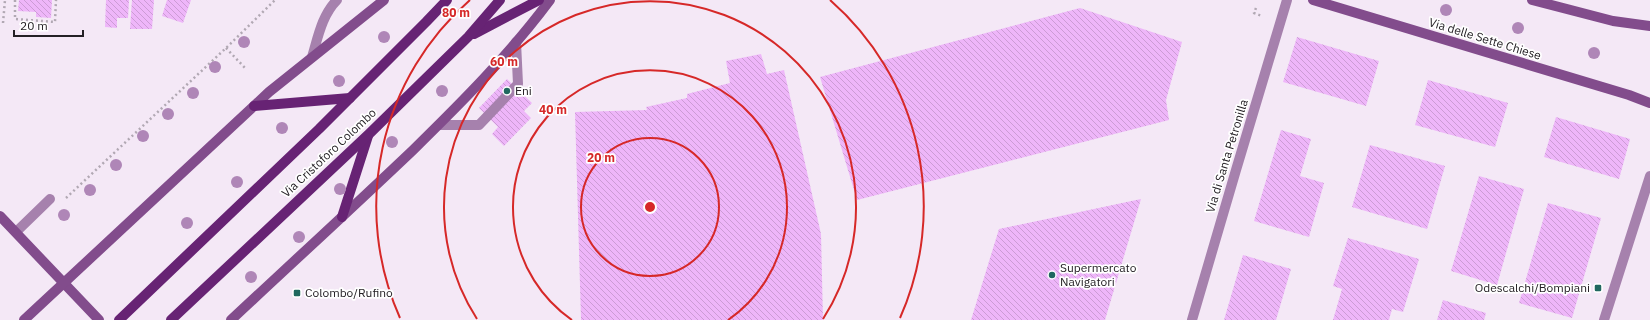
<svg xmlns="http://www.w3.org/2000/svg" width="1650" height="320" font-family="'IBM Plex Sans',sans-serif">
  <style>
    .building { fill: url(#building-back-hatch) }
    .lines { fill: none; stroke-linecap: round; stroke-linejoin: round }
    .path { stroke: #b1a8b3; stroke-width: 2.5; stroke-dasharray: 2 3; stroke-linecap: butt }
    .lane { stroke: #a681ad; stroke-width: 10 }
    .street { stroke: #a681ad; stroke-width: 10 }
    .secondary { stroke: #824c8c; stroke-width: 10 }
    .primary { stroke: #672374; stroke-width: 10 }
    .tree { fill: #af86b7 }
    .ring { fill: none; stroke: #d62828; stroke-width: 2 }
    .poi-dot { fill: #20685f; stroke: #fff; stroke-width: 1.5 }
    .labels { text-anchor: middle; stroke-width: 3.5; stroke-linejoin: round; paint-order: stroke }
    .street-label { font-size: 12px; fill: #242025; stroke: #fff }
    .poi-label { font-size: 12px; fill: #242025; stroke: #fff; text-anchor: start }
    .centre { fill: #d62828; stroke: #fff; stroke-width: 2 }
    .ring-label { font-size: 12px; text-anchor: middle; font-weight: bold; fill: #d62828; stroke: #fff; stroke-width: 3.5; stroke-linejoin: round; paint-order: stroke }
  </style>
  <defs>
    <pattern id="building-back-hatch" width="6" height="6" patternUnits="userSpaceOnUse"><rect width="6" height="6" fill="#eeb6f9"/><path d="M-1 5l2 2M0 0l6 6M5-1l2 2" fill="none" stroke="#cc9cd5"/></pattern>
  </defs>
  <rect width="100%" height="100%" fill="#f4e8f6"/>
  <g class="building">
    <path d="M 19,0 L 52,0 L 51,18 L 36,17 L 36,12 L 18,11 Z"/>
    <path d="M 106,0 L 129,0 L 128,18 L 117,18 L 117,28 L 105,27 Z"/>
    <path d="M 132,0 L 154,0 L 152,29 L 130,29 Z"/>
    <path d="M 167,0 L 191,0 L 183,23 L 162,16 Z"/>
    <path d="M 1080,8 L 1182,42 L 1166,100 L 1169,120 L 857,200 L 820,77 Z"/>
    <path d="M 1297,37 L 1379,61 L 1366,106 L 1283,82 Z"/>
    <path d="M 761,54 L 767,74 L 784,70 L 821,234 L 823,320 L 581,320 L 575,112 L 647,110 L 646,107 L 687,98 L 687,94 L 730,83 L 726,61 Z"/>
    <path d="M 507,79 L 532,103 L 524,111 L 531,118 L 504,146 L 492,134 L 498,127 L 479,108 Z"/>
    <path d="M 1428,80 L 1508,103 L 1495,147 L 1415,125 Z"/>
    <path d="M 1556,117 L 1630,139 L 1619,179 L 1544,157 Z"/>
    <path d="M 1281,130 L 1311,139 L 1300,176 L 1324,183 L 1309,237 L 1254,221 Z"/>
    <path d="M 1370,145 L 1445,166 L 1427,229 L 1352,207 Z"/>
    <path d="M 1479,176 L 1524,189 L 1497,285 L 1451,271 Z"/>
    <path d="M 1141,199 L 1105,320 L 971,320 L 999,229 Z"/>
    <path d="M 1548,203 L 1601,218 L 1572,318 L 1519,303 Z"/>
    <path d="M 1348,238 L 1419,259 L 1403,312 L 1392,309 L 1389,320 L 1333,320 L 1342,289 L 1333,286 Z"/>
    <path d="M 1243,255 L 1291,269 L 1276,320 L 1224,320 Z"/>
    <path d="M 1443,300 L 1486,313 L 1484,320 L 1437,320 Z"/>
  </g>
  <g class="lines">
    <g class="path">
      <path d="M 15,0 L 15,19 L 55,22 L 56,0"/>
      <path d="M 1256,8 L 1254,13 L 1262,16"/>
      <path d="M 3,23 L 5,0"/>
      <path d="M 226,48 L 246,69"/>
      <path d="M 66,198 L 226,48 L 275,0"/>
    </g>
    <g class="lane">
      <path d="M 312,57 C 318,37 322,15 337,0"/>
      <path d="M 439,125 L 479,125 L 518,84 L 516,42"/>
    </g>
    <g class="street">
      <path d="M 16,232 L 50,199"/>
      <path d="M 1192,320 L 1236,170 L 1287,0"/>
      <path d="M 1604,320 L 1650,176"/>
    </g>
    <g class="secondary">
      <path d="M 1313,0 L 1629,95 L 1650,103"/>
      <path d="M 1532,0 L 1613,21 L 1650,26"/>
      <path d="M 0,216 L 99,320"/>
      <path d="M 24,320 L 269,92 L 384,0"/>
      <path d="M 231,320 C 292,263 353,207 413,150 C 462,102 509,55 550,0"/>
    </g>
    <g class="primary">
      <path d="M 474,34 L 539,0"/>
      <path d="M 254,106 L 350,98"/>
      <path d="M 342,217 L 368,136"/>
      <path d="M 119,320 L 319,129 L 426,22 L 447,0"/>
      <path d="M 171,320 L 369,134 L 468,37 L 500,0"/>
    </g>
  </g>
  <g class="tree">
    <circle cx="1446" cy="10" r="6"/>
    <circle cx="1518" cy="28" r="6"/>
    <circle cx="384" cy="37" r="6"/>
    <circle cx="244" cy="42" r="6"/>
    <circle cx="1594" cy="53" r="6"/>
    <circle cx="215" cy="67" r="6"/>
    <circle cx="339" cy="81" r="6"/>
    <circle cx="442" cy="91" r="6"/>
    <circle cx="193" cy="93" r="6"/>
    <circle cx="168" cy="114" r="6"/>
    <circle cx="282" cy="128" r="6"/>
    <circle cx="143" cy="136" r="6"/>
    <circle cx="392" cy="142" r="6"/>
    <circle cx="116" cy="165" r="6"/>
    <circle cx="237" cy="182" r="6"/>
    <circle cx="340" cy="189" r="6"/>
    <circle cx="90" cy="190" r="6"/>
    <circle cx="64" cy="215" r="6"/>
    <circle cx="187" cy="223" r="6"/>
    <circle cx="299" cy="237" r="6"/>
    <circle cx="251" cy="277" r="6"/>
  </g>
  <g class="ring">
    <circle cx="650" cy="207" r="69"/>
    <path d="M572 320A137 137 0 1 1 728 320"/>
    <path d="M477 319A206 206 0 1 1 823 319"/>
    <path d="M400 318A274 274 0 0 1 470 0M830 0A274 274 0 0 1 900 318"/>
  </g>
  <g class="poi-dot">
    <circle cx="507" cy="91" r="4"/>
    <circle cx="1052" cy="275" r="4"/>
    <rect x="1594" y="284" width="8" height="8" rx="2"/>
    <rect x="293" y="289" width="8" height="8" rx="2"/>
  </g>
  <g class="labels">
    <g class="street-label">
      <text transform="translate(1485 39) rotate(17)" y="4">Via delle Sette Chiese</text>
      <text transform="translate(329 153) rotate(-43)" y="4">Via Cristoforo Colombo</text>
      <text transform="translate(1227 156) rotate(-73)" y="4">Via di Santa Petronilla</text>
    </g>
    <g class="poi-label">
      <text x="515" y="95">Eni</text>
      <text x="1060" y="272">Supermercato<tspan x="1060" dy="14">Navigatori</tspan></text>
      <text x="1590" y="292" text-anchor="end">Odescalchi/Bompiani</text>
      <text x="305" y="297">Colombo/Rufino</text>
    </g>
  </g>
  <circle cx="650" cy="207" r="6" class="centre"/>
  <g class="ring-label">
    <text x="456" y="17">80 m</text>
    <text x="504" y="66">60 m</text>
    <text x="553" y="114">40 m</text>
    <text x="601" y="162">20 m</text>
  </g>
  <path d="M14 30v6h69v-6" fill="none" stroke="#242025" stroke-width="2"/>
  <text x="20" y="30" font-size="12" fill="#242025" stroke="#ffffff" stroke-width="3" paint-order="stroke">20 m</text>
</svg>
